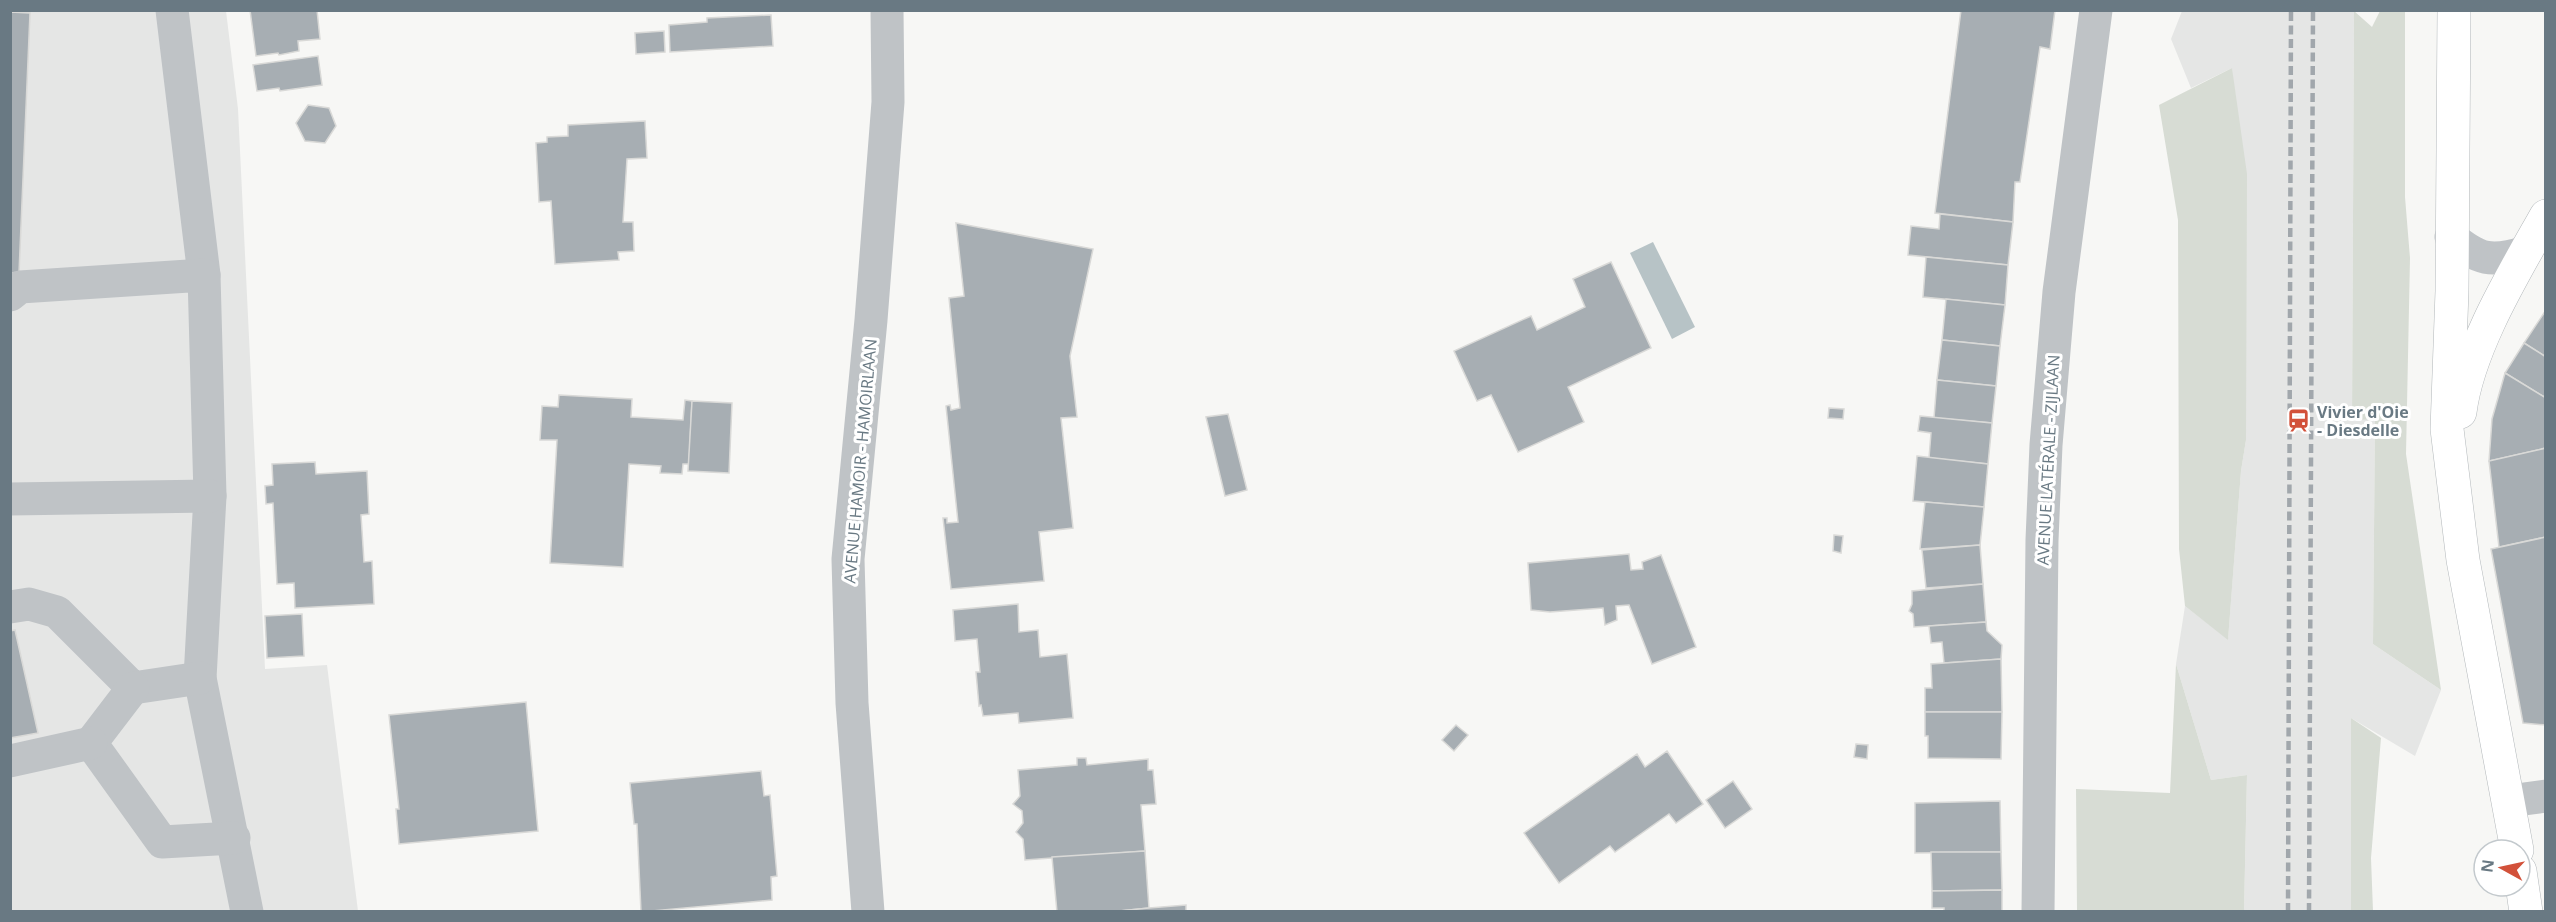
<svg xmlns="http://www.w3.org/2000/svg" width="2556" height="922" font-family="'Open Sans',sans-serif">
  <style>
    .built { fill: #e5e6e5 }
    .green { fill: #d7dcd4 }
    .water { fill: #b7c3c6 }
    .building { fill: #a7aeb3; stroke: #d9d9d7; stroke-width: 1.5 }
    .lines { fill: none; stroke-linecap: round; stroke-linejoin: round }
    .major-casing { stroke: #b2b7ba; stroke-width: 34 }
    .minor { stroke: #bfc3c6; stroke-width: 33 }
    .major { stroke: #fff; stroke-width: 33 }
    .rail { stroke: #a1a7ac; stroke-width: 4.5; stroke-dasharray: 9 4.5; stroke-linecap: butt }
    .labels { text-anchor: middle; stroke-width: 6; stroke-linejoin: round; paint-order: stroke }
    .poi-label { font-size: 16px; font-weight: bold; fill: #697983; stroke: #fff; text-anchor: start }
    .street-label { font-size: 16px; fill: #697983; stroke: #fff }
  </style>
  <rect width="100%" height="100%" fill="#f7f7f5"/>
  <g class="built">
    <path d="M 10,11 L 226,11 L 238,109 L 265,669 L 327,665 L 358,911 L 11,911 Z"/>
    <path d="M 2182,11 L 2354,11 L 2352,420 L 2375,418 L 2373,644 L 2441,690 L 2415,756 L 2351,718 L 2351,911 L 2244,911 L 2247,775 L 2211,780 L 2176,664 L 2185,606 L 2228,639 L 2241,471 L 2246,440 L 2232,68 L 2191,88 L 2171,39 Z"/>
  </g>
  <g class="green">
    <path d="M 2354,11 L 2372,27 L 2380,11 L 2405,11 L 2405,197 L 2410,258 L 2406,454 L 2441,690 L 2373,644 L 2375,419 L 2352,420 Z"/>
    <path d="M 2232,68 L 2247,174 L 2246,440 L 2241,471 L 2228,640 L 2185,606 L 2179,549 L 2178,220 L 2159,105 Z"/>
    <path d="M 2176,664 L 2211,780 L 2247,775 L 2244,911 L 2077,911 L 2076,789 L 2170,793 Z"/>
    <path d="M 2351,718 L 2381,738 L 2371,858 L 2373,911 L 2351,911 Z"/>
  </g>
  <path class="water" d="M 1653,242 L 1695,327 L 1672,339 L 1630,253 Z"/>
  <g class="building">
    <path d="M 250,10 L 317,10 L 320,39 L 298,41 L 299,51 L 279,55 L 278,53 L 256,56 Z"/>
    <path d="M 1961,10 L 2055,10 L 2050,49 L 2040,47 L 2020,182 L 2015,182 L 2013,222 L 1935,213 Z"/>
    <path d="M 10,12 L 30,13 L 19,273 L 10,273 Z"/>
    <path d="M 771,15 L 773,46 L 670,52 L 669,25 L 707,22 L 707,18 Z"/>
    <path d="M 664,31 L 665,52 L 636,54 L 635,33 Z"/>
    <path d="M 318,56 L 322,85 L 280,91 L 279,88 L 257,91 L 253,65 Z"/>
    <path d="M 308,105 L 329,108 L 336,126 L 325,143 L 305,141 L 296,123 Z"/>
    <path d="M 645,121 L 647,158 L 627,159 L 623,222 L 633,222 L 634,251 L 618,252 L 619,260 L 555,264 L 551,201 L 539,202 L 536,143 L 547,142 L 547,137 L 568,136 L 568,125 Z"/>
    <path d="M 1940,214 L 2013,222 L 2008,265 L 1908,255 L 1911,226 L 1939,229 Z"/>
    <path d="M 956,223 L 1093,249 L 1070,356 L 1077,417 L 1061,418 L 1073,528 L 1039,532 L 1044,581 L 951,589 L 943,518 L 947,518 L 947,523 L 958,522 L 946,406 L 950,405 L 951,410 L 960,408 L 949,298 L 964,296 Z"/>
    <path d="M 1926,257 L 2008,265 L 2005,305 L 1923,297 Z"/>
    <path d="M 1611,262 L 1651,348 L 1568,387 L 1584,422 L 1518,452 L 1491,395 L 1477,401 L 1454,351 L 1531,316 L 1537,330 L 1585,307 L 1573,279 Z"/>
    <path d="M 1946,299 L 2005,305 L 2000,346 L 1942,340 Z"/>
    <path d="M 2544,313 L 2546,315 L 2546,357 L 2524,343 Z"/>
    <path d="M 1942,340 L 2000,346 L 1996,386 L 1937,380 Z"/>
    <path d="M 2524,343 L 2546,357 L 2546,398 L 2505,373 Z"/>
    <path d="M 2505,373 L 2546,398 L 2546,448 L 2489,461 L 2492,419 Z"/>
    <path d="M 1937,380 L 1996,386 L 1992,423 L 1934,418 Z"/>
    <path d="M 559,395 L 632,399 L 631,417 L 683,420 L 685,400 L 692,401 L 689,464 L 683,464 L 682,474 L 660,473 L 661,466 L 629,464 L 623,567 L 550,563 L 557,440 L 540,440 L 542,406 L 558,407 Z"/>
    <path d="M 692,401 L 732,403 L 729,473 L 688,471 Z"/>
    <path d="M 1829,408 L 1844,409 L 1843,419 L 1828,418 Z"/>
    <path d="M 1228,414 L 1247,490 L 1225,496 L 1206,417 Z"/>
    <path d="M 1920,416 L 1992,423 L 1988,464 L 1929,458 L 1931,433 L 1918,431 Z"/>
    <path d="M 2546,448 L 2546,537 L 2499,547 L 2489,461 Z"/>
    <path d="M 1917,456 L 1988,464 L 1984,507 L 1913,501 Z"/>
    <path d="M 315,462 L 316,474 L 367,471 L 369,514 L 361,515 L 364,562 L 372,561 L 374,604 L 295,608 L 294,583 L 277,584 L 273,503 L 266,504 L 265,486 L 273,485 L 272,464 Z"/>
    <path d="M 1925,502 L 1984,507 L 1980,545 L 1920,549 Z"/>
    <path d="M 1834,535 L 1843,536 L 1841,553 L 1833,551 Z"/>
    <path d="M 2546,537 L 2546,725 L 2523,723 L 2491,549 Z"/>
    <path d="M 1980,545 L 1983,584 L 1926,588 L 1922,550 Z"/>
    <path d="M 1629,554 L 1631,570 L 1643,569 L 1642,562 L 1661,555 L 1696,647 L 1652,664 L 1629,605 L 1616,606 L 1617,620 L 1605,625 L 1603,608 L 1550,612 L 1531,610 L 1528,563 Z"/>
    <path d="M 1983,584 L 1986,622 L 1914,627 L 1913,614 L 1909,611 L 1912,604 L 1912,591 Z"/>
    <path d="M 1018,604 L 1019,632 L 1038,630 L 1040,657 L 1067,654 L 1073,718 L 1019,723 L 1018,713 L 983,716 L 981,705 L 979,706 L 976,672 L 980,672 L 977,639 L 955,641 L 953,610 Z"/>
    <path d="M 302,614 L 304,656 L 267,658 L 265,616 Z"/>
    <path d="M 1986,622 L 1987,631 L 2002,645 L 2001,659 L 1944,663 L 1942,642 L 1931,643 L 1929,626 Z"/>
    <path d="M 15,630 L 38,733 L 10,738 L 10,631 Z"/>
    <path d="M 2001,659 L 2002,712 L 1925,712 L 1925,688 L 1932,688 L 1931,664 Z"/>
    <path d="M 526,702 L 538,831 L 399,844 L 396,809 L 399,809 L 389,715 Z"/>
    <path d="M 1925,712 L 2002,712 L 2001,759 L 1928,758 L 1928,736 L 1925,736 Z"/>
    <path d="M 1456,725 L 1468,735 L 1454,751 L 1442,740 Z"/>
    <path d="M 1856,744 L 1868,745 L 1867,759 L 1854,757 Z"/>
    <path d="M 1667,751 L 1703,804 L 1676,823 L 1669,814 L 1615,852 L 1610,846 L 1559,883 L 1524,833 L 1637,754 L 1645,767 Z"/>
    <path d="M 1077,758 L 1086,758 L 1087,765 L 1148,759 L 1148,770 L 1153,770 L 1156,804 L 1141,805 L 1145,851 L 1025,860 L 1023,839 L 1016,832 L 1023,823 L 1022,811 L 1013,804 L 1020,796 L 1018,770 L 1077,765 Z"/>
    <path d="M 761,771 L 764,796 L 770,795 L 777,876 L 771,877 L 772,900 L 641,912 L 637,824 L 634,824 L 630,783 Z"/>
    <path d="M 1733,781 L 1752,809 L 1725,828 L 1706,800 Z"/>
    <path d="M 2000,801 L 2001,852 L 1915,853 L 1915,803 Z"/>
    <path d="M 1145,851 L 1149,908 L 1109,912 L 1057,912 L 1052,857 Z"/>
    <path d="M 1931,852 L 2001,852 L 2002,890 L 1932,891 Z"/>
    <path d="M 2002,890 L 2002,912 L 1944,912 L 1944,908 L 1932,908 L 1932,891 Z"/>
    <path d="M 1186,905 L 1186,912 L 1109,912 L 1149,908 Z"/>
  </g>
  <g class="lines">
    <defs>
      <g id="major">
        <path d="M 2454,10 L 2452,291 L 2447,429 L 2463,560 L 2517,850"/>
        <path d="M 2460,412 C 2468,348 2514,273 2546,216"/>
        <path d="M 2520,871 L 2526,912"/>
      </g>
    </defs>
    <use href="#major" class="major-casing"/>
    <g class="minor">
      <path d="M 172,10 L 204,275"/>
      <path d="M 2451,237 C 2479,260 2491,263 2526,252"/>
      <path d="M 10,295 L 20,287 L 204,275 L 210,496 L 200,678 L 247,912"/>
      <path d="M 10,499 L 210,496"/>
      <path d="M 10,607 L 29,604 L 57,612 L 133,688 L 200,678"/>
      <path d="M 133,688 L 91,743 L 162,842 L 234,838"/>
      <path d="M 10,761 L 91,743"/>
      <path d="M 2509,801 L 2546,796"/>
      <path d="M 868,912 L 852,703 L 848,559 L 871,320 L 888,102 L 887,10"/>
      <path d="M 2038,912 L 2042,540 L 2046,445 L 2059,292 L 2096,10"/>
    </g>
    <use href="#major" class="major"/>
    <g class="rail">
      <path d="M 2288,912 L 2291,10"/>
      <path d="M 2309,912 L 2313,10"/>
    </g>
  </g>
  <defs>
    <symbol id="station-bare" viewBox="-9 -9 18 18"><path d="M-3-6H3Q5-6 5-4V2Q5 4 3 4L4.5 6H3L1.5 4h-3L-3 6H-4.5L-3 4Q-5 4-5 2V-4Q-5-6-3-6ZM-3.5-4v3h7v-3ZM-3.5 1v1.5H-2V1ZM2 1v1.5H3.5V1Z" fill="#d2513a" stroke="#fff" stroke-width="2.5" paint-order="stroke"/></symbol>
  </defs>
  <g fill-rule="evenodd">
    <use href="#station-bare" x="2282" y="404" width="33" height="33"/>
  </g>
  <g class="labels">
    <g class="poi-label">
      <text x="2317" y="418">Vivier d'Oie<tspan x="2317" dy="18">- Diesdelle</tspan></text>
    </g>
    <g class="street-label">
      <text transform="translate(2048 460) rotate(-87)" y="6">AVENUE LATÉRALE - ZIJLAAN</text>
      <text transform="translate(860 461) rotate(-85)" y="6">AVENUE HAMOIR - HAMOIRLAAN</text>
    </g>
  </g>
  <rect width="2556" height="922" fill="none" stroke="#697983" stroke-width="24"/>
  <g transform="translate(2502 868) rotate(278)"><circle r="28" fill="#ffffff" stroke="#c3c9cd" stroke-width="1.5"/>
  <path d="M0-4.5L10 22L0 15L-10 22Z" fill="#d2513a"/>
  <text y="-9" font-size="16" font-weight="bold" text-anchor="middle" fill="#697983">N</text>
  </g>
</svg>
